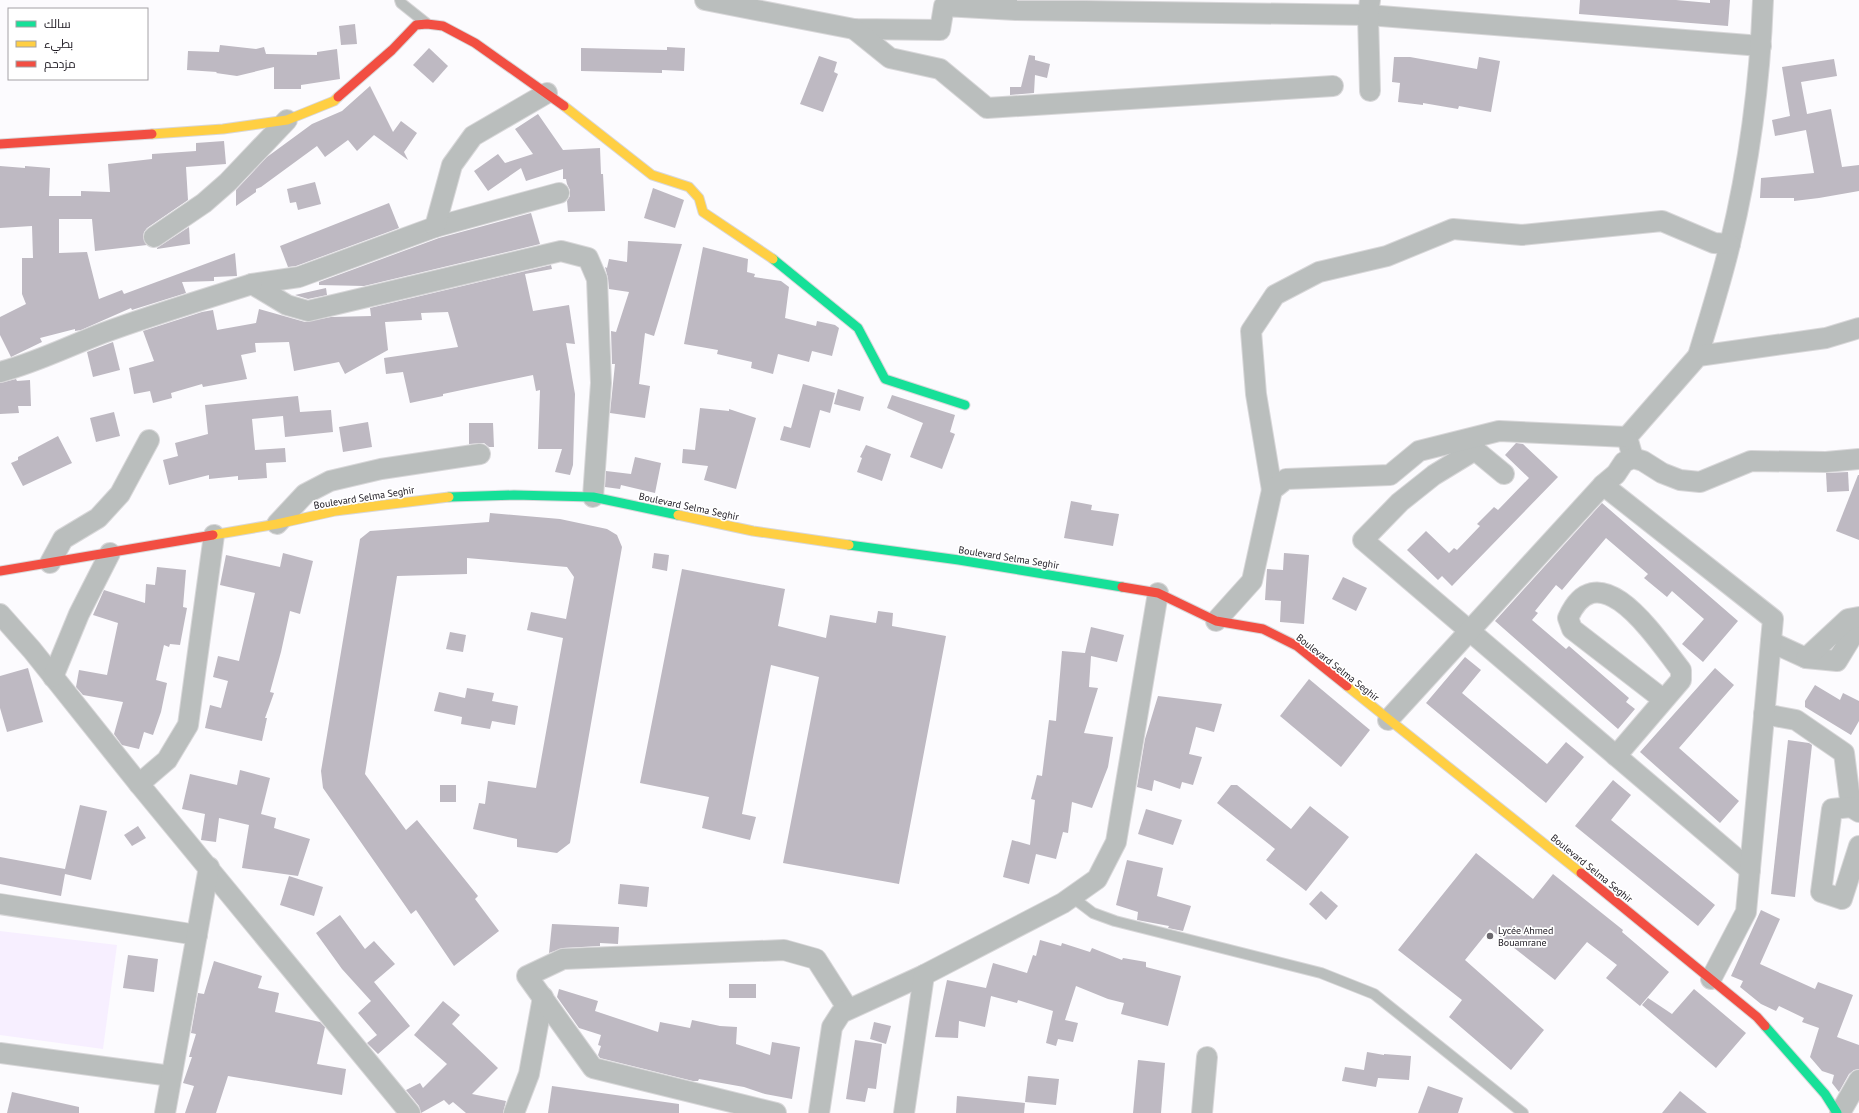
<svg xmlns="http://www.w3.org/2000/svg" width="1859" height="1113" font-family="'PT Sans',Cairo,sans-serif">
  <style>
    .green { fill: #f7efff }
    .building { fill: #beb9c2 }
    .lines { fill: none; stroke-linecap: round; stroke-linejoin: round }
    .lane-casing { stroke: #d8d7d9; stroke-width: 12 }
    .street-casing { stroke: #d8d7d9; stroke-width: 22 }
    .fast-casing { stroke: #d8d7d9; stroke-width: 11 }
    .slow-casing { stroke: #d8d7d9; stroke-width: 11 }
    .jam-casing { stroke: #d8d7d9; stroke-width: 11 }
    .lane { stroke: #babebd; stroke-width: 10 }
    .street { stroke: #babebd; stroke-width: 20 }
    .fast { stroke: #16e098; stroke-width: 9 }
    .slow { stroke: #ffcf43; stroke-width: 9 }
    .jam { stroke: #f24e42; stroke-width: 9 }
    .poi-dot { fill: #6a676d; stroke: #fff; stroke-width: 1.5 }
    .labels { text-anchor: middle; stroke-width: 3.5; stroke-linejoin: round; paint-order: stroke }
    .street-label { font-size: 10px; fill: #1b171f; stroke: #fff }
    .poi-label { font-size: 10px; fill: #1b171f; stroke: #fff; text-anchor: start }
  </style>
  <rect width="100%" height="100%" fill="#fcfbfe"/>
  <path class="green" d="M 0,931 L 117,945 L 103,1049 L 0,1035 Z"/>
  <g class="building">
    <path d="M 1580,0 L 1676,0 L 1710,3 L 1710,0 L 1730,0 L 1728,26 L 1579,14 Z"/>
    <path d="M 355,24 L 357,44 L 341,45 L 339,26 Z"/>
    <path d="M 220,45 L 256,49 L 264,47 L 266,54 L 317,55 L 317,52 L 337,49 L 340,79 L 301,85 L 301,89 L 274,89 L 274,67 L 237,76 L 216,73 L 217,72 L 187,70 L 188,51 L 219,52 Z"/>
    <path d="M 667,47 L 685,48 L 684,71 L 662,70 L 662,73 L 581,71 L 581,48 L 667,50 Z"/>
    <path d="M 429,48 L 448,66 L 433,83 L 413,65 Z"/>
    <path d="M 1029,55 L 1035,56 L 1035,60 L 1050,64 L 1047,78 L 1035,75 L 1034,93 L 1010,95 L 1010,87 L 1021,87 Z"/>
    <path d="M 819,56 L 837,62 L 834,72 L 838,74 L 823,112 L 800,104 Z"/>
    <path d="M 1394,57 L 1410,57 L 1477,69 L 1479,57 L 1500,61 L 1491,112 L 1459,106 L 1458,109 L 1423,103 L 1423,105 L 1398,102 L 1400,83 L 1392,82 Z"/>
    <path d="M 1834,59 L 1837,76 L 1801,82 L 1807,114 L 1831,109 L 1842,167 L 1859,165 L 1859,191 L 1819,198 L 1794,201 L 1794,198 L 1760,198 L 1761,178 L 1814,173 L 1806,130 L 1775,136 L 1772,120 L 1790,116 L 1782,67 Z"/>
    <path d="M 370,86 L 393,132 L 401,121 L 417,133 L 404,152 L 408,160 L 374,135 L 357,151 L 348,140 L 325,157 L 317,146 L 261,187 L 256,189 L 256,192 L 236,206 L 236,190 L 267,157 L 312,124 L 342,111 Z"/>
    <path d="M 538,114 L 563,150 L 600,148 L 601,174 L 603,174 L 605,211 L 568,212 L 567,201 L 570,196 L 570,190 L 567,184 L 566,179 L 563,179 L 563,169 L 526,181 L 521,168 L 488,191 L 474,171 L 498,154 L 505,163 L 533,154 L 515,129 Z"/>
    <path d="M 224,141 L 226,164 L 186,167 L 188,200 L 147,228 L 144,232 L 143,237 L 147,245 L 95,251 L 92,219 L 59,219 L 59,253 L 87,252 L 99,299 L 122,290 L 124,294 L 235,253 L 237,276 L 214,277 L 214,281 L 182,282 L 186,293 L 135,309 L 132,310 L 131,308 L 81,330 L 75,331 L 75,329 L 40,338 L 42,342 L 11,357 L 0,335 L 0,317 L 26,304 L 22,294 L 22,258 L 33,258 L 32,226 L 0,228 L 0,166 L 25,168 L 25,166 L 50,168 L 49,196 L 81,196 L 81,191 L 110,192 L 108,164 L 152,159 L 152,154 L 196,151 L 196,143 Z"/>
    <path d="M 315,182 L 321,204 L 298,210 L 296,202 L 290,203 L 287,189 Z"/>
    <path d="M 653,188 L 684,200 L 675,228 L 644,218 Z"/>
    <path d="M 389,203 L 399,228 L 296,266 L 288,267 L 280,246 Z"/>
    <path d="M 531,213 L 540,244 L 364,286 L 319,285 L 319,282 L 439,238 Z"/>
    <path d="M 189,227 L 190,244 L 157,249 L 157,248 Z"/>
    <path d="M 628,241 L 682,244 L 654,336 L 645,333 L 639,384 L 650,386 L 645,418 L 610,413 L 615,364 L 612,364 L 611,331 L 616,332 L 629,292 L 609,289 L 608,278 L 605,267 L 607,268 L 609,259 L 627,262 Z"/>
    <path d="M 703,247 L 748,259 L 747,272 L 755,274 L 754,277 L 781,281 L 789,287 L 785,318 L 816,326 L 817,321 L 835,325 L 839,328 L 832,356 L 812,351 L 809,362 L 778,354 L 773,374 L 751,368 L 752,362 L 717,354 L 718,350 L 684,344 Z"/>
    <path d="M 551,265 L 552,269 L 525,274 L 533,311 L 569,305 L 575,344 L 566,343 L 575,394 L 573,465 L 570,475 L 555,472 L 562,449 L 538,449 L 540,390 L 536,391 L 533,375 L 443,394 L 443,396 L 410,403 L 403,372 L 386,374 L 384,358 L 458,347 L 448,312 L 421,313 L 422,320 L 385,322 L 388,350 L 345,374 L 339,362 L 294,371 L 289,342 L 255,343 L 256,352 L 241,355 L 247,379 L 203,387 L 202,384 L 171,393 L 172,398 L 153,403 L 150,391 L 134,394 L 129,368 L 154,361 L 143,331 L 202,312 L 213,310 L 217,330 L 256,323 L 259,309 L 305,322 L 331,317 L 371,316 L 370,308 Z"/>
    <path d="M 326,288 L 327,295 L 308,299 L 295,295 Z"/>
    <path d="M 113,342 L 120,370 L 93,377 L 87,352 Z"/>
    <path d="M 16,379 L 17,381 L 30,380 L 31,406 L 18,406 L 19,413 L 0,414 L 0,383 Z"/>
    <path d="M 803,384 L 835,393 L 830,413 L 820,410 L 810,448 L 780,440 L 784,426 L 791,428 Z"/>
    <path d="M 838,389 L 864,397 L 860,411 L 834,404 Z"/>
    <path d="M 892,395 L 955,415 L 950,432 L 955,434 L 942,469 L 910,457 L 923,423 L 887,408 Z"/>
    <path d="M 298,396 L 300,412 L 331,410 L 333,432 L 285,437 L 283,416 L 252,419 L 255,450 L 285,448 L 286,462 L 266,463 L 267,478 L 238,480 L 238,476 L 209,479 L 209,475 L 169,485 L 163,460 L 178,456 L 175,443 L 208,434 L 205,405 Z"/>
    <path d="M 700,408 L 729,411 L 729,409 L 756,418 L 736,489 L 704,480 L 708,466 L 682,463 L 683,449 L 695,450 Z"/>
    <path d="M 114,412 L 120,436 L 96,442 L 90,418 Z"/>
    <path d="M 368,422 L 372,447 L 343,452 L 339,427 Z"/>
    <path d="M 469,423 L 493,423 L 494,447 L 489,447 L 484,443 L 469,444 Z"/>
    <path d="M 58,436 L 72,463 L 23,486 L 11,463 L 18,460 L 18,457 Z"/>
    <path d="M 1516,443 L 1523,444 L 1558,477 L 1452,586 L 1442,576 L 1438,580 L 1407,550 L 1426,531 L 1449,553 L 1454,548 L 1457,550 L 1480,526 L 1477,524 L 1494,507 L 1498,510 L 1529,478 L 1505,455 Z"/>
    <path d="M 866,445 L 891,454 L 882,481 L 857,472 L 862,458 L 860,457 Z"/>
    <path d="M 635,457 L 661,463 L 655,493 L 621,485 L 620,489 L 605,487 L 606,471 L 631,474 Z"/>
    <path d="M 1848,472 L 1849,491 L 1827,492 L 1826,473 Z"/>
    <path d="M 1858,475 L 1859,475 L 1859,540 L 1836,531 Z"/>
    <path d="M 1071,501 L 1092,505 L 1091,510 L 1119,514 L 1113,546 L 1064,538 Z"/>
    <path d="M 1602,503 L 1738,621 L 1703,662 L 1682,644 L 1704,619 L 1672,591 L 1667,597 L 1644,578 L 1648,574 L 1606,538 L 1562,590 L 1556,585 L 1535,611 L 1538,613 L 1532,620 L 1566,649 L 1569,646 L 1629,698 L 1626,702 L 1635,709 L 1618,729 L 1495,621 Z"/>
    <path d="M 490,513 L 560,519 L 607,529 L 617,535 L 622,547 L 570,843 L 557,853 L 517,847 L 517,839 L 473,829 L 479,803 L 485,804 L 488,781 L 536,788 L 563,638 L 527,630 L 531,612 L 566,619 L 574,577 L 567,567 L 467,558 L 467,574 L 397,576 L 365,774 L 406,830 L 417,820 L 478,896 L 475,899 L 499,931 L 454,966 L 416,910 L 411,914 L 323,788 L 321,771 L 360,539 L 370,531 L 489,522 Z"/>
    <path d="M 283,553 L 313,561 L 300,614 L 290,611 L 281,652 L 270,692 L 274,693 L 265,718 L 267,718 L 262,741 L 205,728 L 210,705 L 221,708 L 228,681 L 213,677 L 218,656 L 239,661 L 255,593 L 220,585 L 226,555 L 280,567 Z"/>
    <path d="M 654,553 L 669,555 L 667,571 L 652,568 Z"/>
    <path d="M 1284,553 L 1309,555 L 1304,624 L 1280,622 L 1281,601 L 1265,600 L 1267,569 L 1283,570 Z"/>
    <path d="M 157,567 L 186,570 L 183,607 L 187,608 L 180,645 L 170,644 L 169,647 L 164,645 L 156,680 L 167,683 L 161,712 L 153,735 L 144,732 L 139,749 L 122,745 L 114,734 L 123,702 L 83,695 L 76,687 L 79,670 L 107,675 L 118,623 L 93,615 L 104,590 L 145,603 L 146,584 L 155,585 Z"/>
    <path d="M 682,569 L 785,589 L 778,626 L 826,638 L 830,615 L 876,623 L 878,611 L 893,613 L 892,626 L 946,636 L 899,884 L 783,863 L 819,677 L 771,665 L 742,814 L 756,817 L 750,840 L 702,828 L 709,797 L 640,783 Z"/>
    <path d="M 1343,577 L 1367,588 L 1356,611 L 1332,599 Z"/>
    <path d="M 1091,627 L 1124,635 L 1117,662 L 1091,656 L 1089,687 L 1098,688 L 1084,733 L 1113,737 L 1108,767 L 1092,808 L 1072,802 L 1068,833 L 1063,832 L 1056,859 L 1036,854 L 1029,884 L 1003,877 L 1012,840 L 1030,845 L 1035,800 L 1031,799 L 1037,775 L 1042,776 L 1049,720 L 1056,721 L 1062,651 L 1085,653 Z"/>
    <path d="M 450,632 L 466,635 L 463,652 L 446,649 Z"/>
    <path d="M 1465,657 L 1481,670 L 1462,693 L 1547,764 L 1566,742 L 1584,757 L 1546,803 L 1426,703 Z"/>
    <path d="M 28,668 L 43,722 L 7,732 L 0,708 L 0,676 Z"/>
    <path d="M 1715,668 L 1734,685 L 1679,748 L 1739,801 L 1720,823 L 1640,752 Z"/>
    <path d="M 1309,679 L 1370,730 L 1341,767 L 1280,716 Z"/>
    <path d="M 1815,685 L 1840,700 L 1843,693 L 1859,701 L 1859,721 L 1851,735 L 1805,707 L 1805,701 Z"/>
    <path d="M 467,688 L 494,693 L 492,701 L 518,706 L 515,725 L 492,721 L 490,729 L 461,724 L 462,717 L 434,711 L 439,692 L 465,698 Z"/>
    <path d="M 1158,696 L 1222,704 L 1214,732 L 1196,727 L 1189,754 L 1202,757 L 1193,785 L 1182,782 L 1180,789 L 1154,780 L 1152,791 L 1137,787 L 1145,739 Z"/>
    <path d="M 1788,740 L 1809,743 L 1812,745 L 1795,897 L 1771,894 Z"/>
    <path d="M 240,770 L 270,778 L 261,814 L 276,818 L 274,828 L 310,839 L 298,876 L 242,868 L 249,825 L 219,818 L 216,842 L 201,840 L 205,814 L 182,809 L 190,774 L 237,785 Z"/>
    <path d="M 1613,780 L 1631,795 L 1611,820 L 1715,905 L 1698,926 L 1575,826 Z"/>
    <rect x="440" y="785" width="16" height="17"/>
    <path d="M 1231,785 L 1237,785 L 1291,829 L 1310,806 L 1349,837 L 1306,891 L 1266,860 L 1275,849 L 1217,803 Z"/>
    <path d="M 80,805 L 107,811 L 91,880 L 65,874 L 61,896 L 0,884 L 0,857 L 65,869 Z"/>
    <path d="M 1146,809 L 1182,820 L 1173,845 L 1138,834 Z"/>
    <path d="M 138,826 L 146,838 L 132,846 L 124,835 Z"/>
    <path d="M 1476,853 L 1533,899 L 1553,874 L 1623,930 L 1622,932 L 1669,972 L 1640,1006 L 1606,978 L 1617,965 L 1587,942 L 1555,980 L 1490,929 L 1465,960 L 1544,1030 L 1511,1070 L 1449,1017 L 1462,1000 L 1398,950 Z"/>
    <path d="M 1127,860 L 1163,868 L 1157,896 L 1191,906 L 1183,931 L 1168,928 L 1169,926 L 1137,920 L 1138,912 L 1116,905 Z"/>
    <path d="M 289,876 L 323,887 L 314,916 L 280,905 Z"/>
    <path d="M 620,884 L 649,887 L 647,907 L 618,904 Z"/>
    <path d="M 1321,891 L 1338,906 L 1326,920 L 1309,904 Z"/>
    <path d="M 1761,910 L 1780,919 L 1760,964 L 1815,989 L 1818,982 L 1853,995 L 1837,1037 L 1859,1045 L 1859,1069 L 1854,1070 L 1849,1074 L 1839,1092 L 1832,1083 L 1834,1075 L 1822,1071 L 1810,1057 L 1819,1028 L 1802,1022 L 1804,1018 L 1779,1006 L 1776,1011 L 1761,1004 L 1740,987 L 1743,981 L 1731,976 Z"/>
    <path d="M 340,915 L 365,949 L 374,941 L 395,964 L 374,982 L 410,1026 L 378,1054 L 367,1043 L 377,1035 L 358,1013 L 371,1001 L 342,969 L 316,933 Z"/>
    <path d="M 552,924 L 619,927 L 618,944 L 600,943 L 600,946 L 563,948 L 549,953 Z"/>
    <path d="M 1040,940 L 1061,946 L 1062,943 L 1090,952 L 1092,948 L 1122,960 L 1123,958 L 1146,962 L 1146,967 L 1181,976 L 1168,1026 L 1121,1014 L 1124,1003 L 1108,999 L 1076,986 L 1065,1020 L 1078,1023 L 1073,1042 L 1058,1039 L 1056,1046 L 1046,1043 L 1053,1011 L 1018,1000 L 1017,1003 L 991,996 L 985,1027 L 959,1021 L 958,1038 L 935,1037 L 947,980 L 986,988 L 993,963 L 1027,973 L 1033,955 L 1036,956 Z"/>
    <path d="M 128,955 L 158,959 L 154,992 L 123,988 Z"/>
    <path d="M 214,961 L 262,976 L 258,988 L 279,993 L 275,1012 L 320,1022 L 325,1027 L 317,1064 L 346,1069 L 342,1095 L 228,1076 L 216,1113 L 185,1113 L 194,1086 L 183,1083 L 192,1057 L 189,1057 L 196,1034 L 191,1033 L 198,993 L 204,994 Z"/>
    <rect x="729" y="984" width="27" height="14"/>
    <path d="M 559,989 L 598,1001 L 595,1011 L 658,1032 L 660,1022 L 690,1028 L 692,1020 L 720,1026 L 737,1027 L 736,1044 L 770,1055 L 772,1042 L 800,1047 L 792,1099 L 765,1094 L 744,1087 L 699,1079 L 698,1081 L 693,1081 L 600,1058 L 598,1055 L 601,1046 L 598,1045 L 601,1035 L 579,1028 L 557,997 Z"/>
    <path d="M 1694,989 L 1746,1033 L 1716,1068 L 1642,1005 L 1648,998 L 1672,1014 Z"/>
    <path d="M 443,1001 L 460,1015 L 452,1024 L 498,1068 L 472,1094 L 506,1101 L 503,1113 L 466,1113 L 453,1102 L 449,1105 L 444,1100 L 421,1113 L 419,1106 L 406,1090 L 420,1083 L 423,1088 L 447,1064 L 414,1035 Z"/>
    <path d="M 874,1022 L 891,1026 L 886,1044 L 870,1039 Z"/>
    <path d="M 855,1040 L 882,1044 L 876,1089 L 868,1088 L 865,1102 L 846,1099 Z"/>
    <path d="M 1367,1052 L 1384,1055 L 1384,1054 L 1411,1056 L 1409,1080 L 1378,1078 L 1376,1087 L 1342,1081 L 1345,1067 L 1364,1070 Z"/>
    <path d="M 1138,1060 L 1165,1063 L 1161,1113 L 1133,1113 Z"/>
    <path d="M 1028,1076 L 1059,1079 L 1056,1105 L 1025,1102 Z"/>
    <path d="M 552,1086 L 679,1104 L 679,1113 L 548,1113 Z"/>
    <path d="M 1428,1086 L 1463,1098 L 1458,1113 L 1418,1113 Z"/>
    <path d="M 1680,1091 L 1707,1113 L 1662,1113 Z"/>
    <path d="M 12,1092 L 79,1107 L 79,1113 L 7,1113 Z"/>
    <path d="M 957,1096 L 1025,1103 L 1024,1113 L 956,1113 Z"/>
  </g>
  <g class="lines">
    <defs>
      <g id="lane">
        <path d="M 400,0 L 401,3 L 426,23"/>
        <path d="M 1072,897 L 1093,913 L 1115,921 L 1321,973 L 1374,994 L 1523,1113"/>
      </g>
      <g id="street">
        <path d="M 705,0 L 854,29 L 940,30 L 944,6 L 1016,10 L 1368,15 L 1761,46"/>
        <path d="M 854,29 L 890,58 L 940,69 L 987,108 L 1333,86"/>
        <path d="M 1370,91 L 1368,15 L 1370,0"/>
        <path d="M 559,193 L 435,227 L 299,277 L 252,284 L 287,305 L 308,311 L 561,251 L 588,258 L 597,279 L 601,383 L 593,497"/>
        <path d="M 435,227 L 452,165 L 473,136 L 547,93"/>
        <path d="M 154,237 L 204,203 L 228,182 L 287,120"/>
        <path d="M 1698,356 C 1709,319 1721,282 1730,244 C 1749,165 1760,82 1763,0"/>
        <path d="M 0,372 C 35,363 69,346 103,333 C 152,315 202,300 252,284"/>
        <path d="M 1633,458 L 1627,437 L 1698,356 L 1826,338 L 1859,328"/>
        <path d="M 1504,474 L 1475,450 L 1434,475 L 1400,502 L 1363,540 L 1750,870"/>
        <path d="M 1603,485 L 1616,474 L 1624,462 L 1633,458 L 1643,461 L 1662,473 L 1680,480 L 1700,482 L 1751,461 L 1826,462 L 1859,459"/>
        <path d="M 1272,490 L 1256,394 L 1251,331 L 1275,295 L 1319,272 L 1387,256 L 1453,229 L 1522,235 L 1662,221 L 1714,243 L 1730,244"/>
        <path d="M 277,524 L 305,494 L 330,481 L 381,469 L 480,454"/>
        <path d="M 50,563 L 63,539 L 98,518 L 120,494 L 149,440"/>
        <path d="M 0,614 L 32,650 L 139,784 L 410,1113"/>
        <path d="M 1216,621 L 1252,581 L 1272,490 L 1286,479 L 1390,475 L 1419,451 L 1499,431 L 1627,437"/>
        <path d="M 1771,642 L 1806,658 L 1837,661 L 1859,625"/>
        <path d="M 1806,658 L 1848,619 L 1859,617"/>
        <path d="M 53,677 L 79,614 L 110,553"/>
        <path d="M 1764,714 L 1796,720 L 1844,753 L 1851,807"/>
        <path d="M 1388,720 L 1603,485 L 1773,619 L 1746,912 L 1711,979"/>
        <path d="M 1616,756 L 1681,680 L 1681,670 C 1658,641 1599,548 1568,618 L 1572,629 L 1664,700"/>
        <path d="M 139,784 L 167,760 L 188,725 L 214,535"/>
        <path d="M 1859,812 L 1851,807 L 1832,809 L 1821,892 L 1842,899 L 1859,846"/>
        <path d="M 0,904 L 197,935"/>
        <path d="M 0,1053 L 171,1076"/>
        <path d="M 165,1113 L 209,867"/>
        <path d="M 514,1113 L 529,1074 L 543,997"/>
        <path d="M 776,1113 L 593,1068 L 527,976 L 563,959 L 784,950 L 816,959 L 848,1009"/>
        <path d="M 819,1113 L 832,1027 L 841,1013 L 924,975 L 1063,903 L 1097,879 L 1116,842 L 1158,593"/>
        <path d="M 904,1113 L 924,975"/>
        <path d="M 1202,1113 L 1207,1057"/>
        <path d="M 1840,1113 L 1859,1080"/>
      </g>
      <g id="fast">
        <path d="M 773,259 L 858,328 L 885,379 L 965,405"/>
        <path d="M 449,497 L 514,495 L 593,497 L 678,515"/>
        <path d="M 849,545 L 959,560 L 1122,587"/>
        <path d="M 1765,1026 L 1825,1094 L 1837,1113"/>
      </g>
      <g id="slow">
        <path d="M 564,106 L 652,175 L 689,187 L 699,198 L 703,212 L 773,259"/>
        <path d="M 152,134 L 223,129 L 287,120 L 334,101 L 338,97"/>
        <path d="M 678,515 L 753,531 L 849,545"/>
        <path d="M 213,535 L 277,524 L 335,511 L 449,497"/>
        <path d="M 1347,686 L 1581,873"/>
      </g>
      <g id="jam">
        <path d="M 338,97 L 392,50 L 416,25 L 427,24 L 443,26 L 475,43 L 564,106"/>
        <path d="M 0,144 L 152,134"/>
        <path d="M 0,571 L 213,535"/>
        <path d="M 1122,587 L 1158,593 L 1216,621 L 1263,629 L 1297,646 L 1347,686"/>
        <path d="M 1581,873 L 1757,1017 L 1765,1026"/>
      </g>
    </defs>
    <use href="#lane" class="lane-casing"/>
    <use href="#street" class="street-casing"/>
    <use href="#fast" class="fast-casing"/>
    <use href="#slow" class="slow-casing"/>
    <use href="#jam" class="jam-casing"/>
    <use href="#lane" class="lane"/>
    <use href="#street" class="street"/>
    <use href="#fast" class="fast"/>
    <use href="#slow" class="slow"/>
    <use href="#jam" class="jam"/>
  </g>
  <circle class="poi-dot" cx="1490" cy="936" r="4"/>
  <g class="labels">
    <g class="street-label">
      <text transform="translate(364 497) rotate(-9)" y="4">Boulevard Selma Seghir</text>
      <text transform="translate(689 506) rotate(12)" y="4">Boulevard Selma Seghir</text>
      <text transform="translate(1009 557) rotate(9)" y="4">Boulevard Selma Seghir</text>
      <text transform="translate(1338 667) rotate(38)" y="4">Boulevard Selma Seghir</text>
      <text transform="translate(1592 868) rotate(39)" y="4">Boulevard Selma Seghir</text>
    </g>
    <g class="poi-label">
      <text x="1498" y="934">Lycée Ahmed<tspan x="1498" dy="12">Bouamrane</tspan></text>
    </g>
  </g>
  <rect x="8" y="8" width="140" height="72" fill="#ffffff" stroke="#a4a2a5"/>
  <rect x="16" y="21" width="20" height="6" fill="#16e098" stroke="#a4a2a5"/>
  <text x="44" y="28" font-size="12" fill="#1b171f">سالك</text>
  <rect x="16" y="41" width="20" height="6" fill="#ffcf43" stroke="#a4a2a5"/>
  <text x="44" y="48" font-size="12" fill="#1b171f">بطيء</text>
  <rect x="16" y="61" width="20" height="6" fill="#f24e42" stroke="#a4a2a5"/>
  <text x="44" y="68" font-size="12" fill="#1b171f">مزدحم</text>
</svg>
